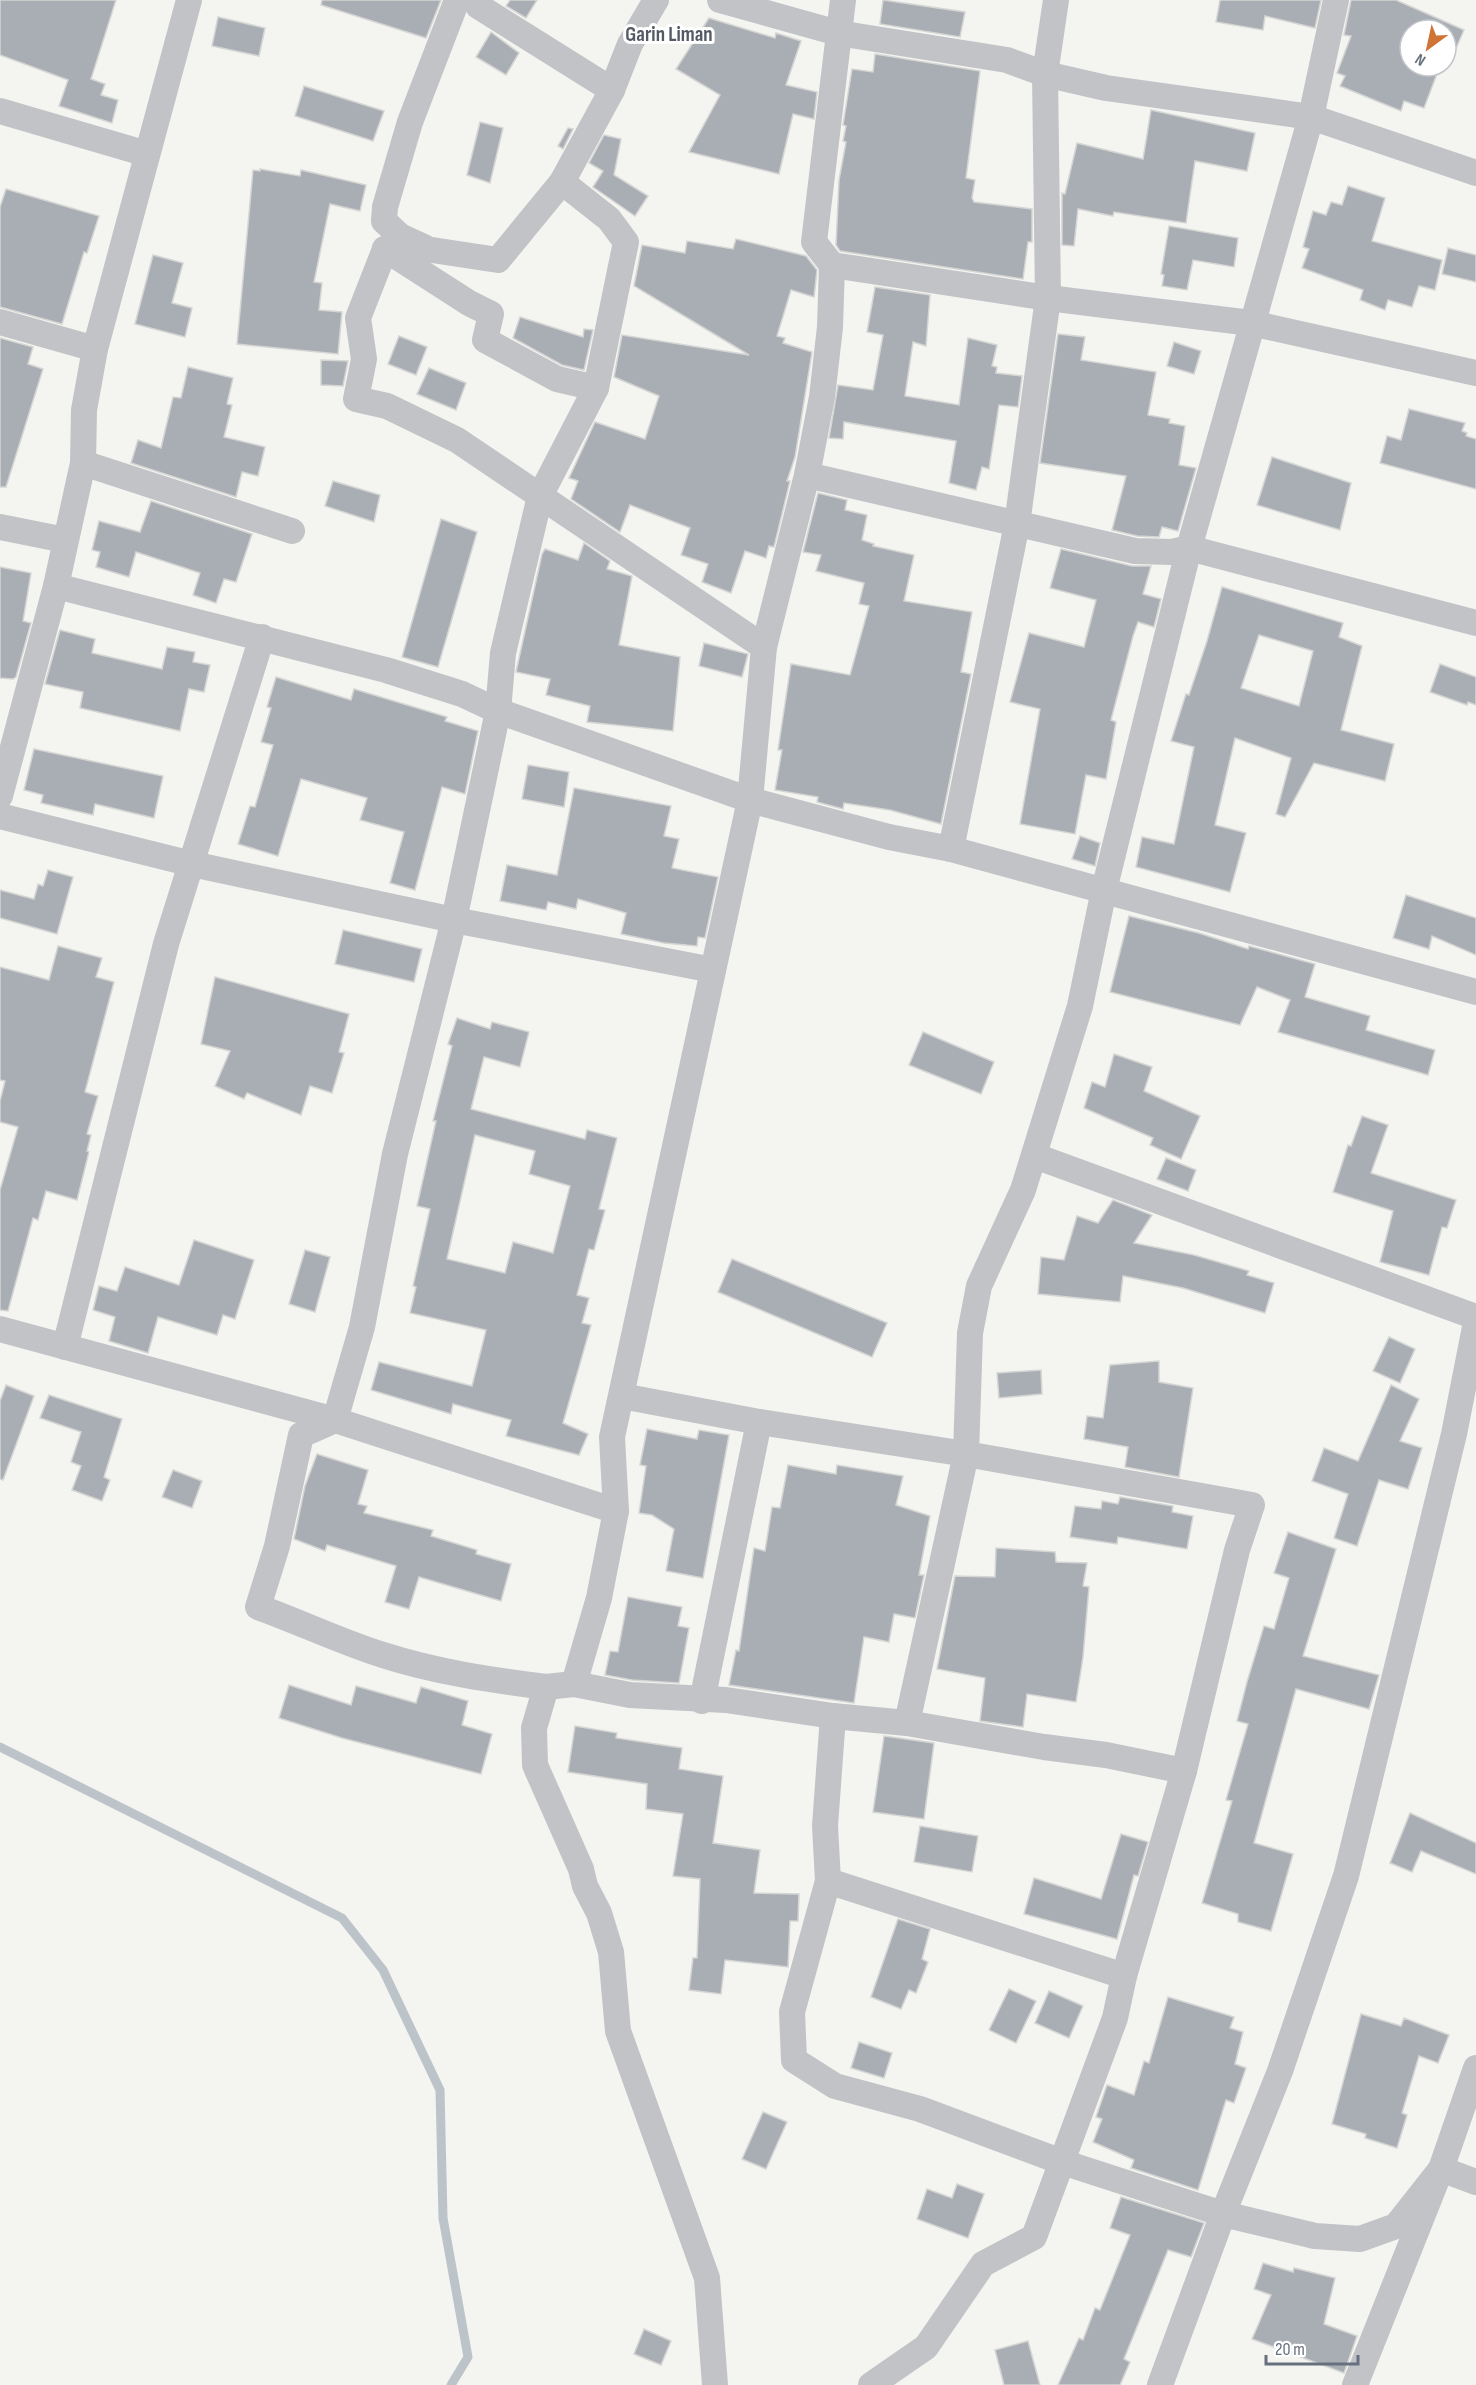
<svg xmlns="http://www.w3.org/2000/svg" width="1476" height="2385" font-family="'Sofia Sans Condensed',sans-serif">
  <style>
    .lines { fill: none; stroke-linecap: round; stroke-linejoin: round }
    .stream { stroke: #bcc3c9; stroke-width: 9 }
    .building { fill: #a9aeb4; stroke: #d5d6d4; stroke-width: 1.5; fill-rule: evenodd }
    .minor { stroke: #c1c3c6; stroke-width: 26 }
    .labels { text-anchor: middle; stroke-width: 6; stroke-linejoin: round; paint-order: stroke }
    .quarter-label { font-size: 21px; font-weight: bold; fill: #545a65; stroke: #fff }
  </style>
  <rect width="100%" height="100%" fill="#f4f4f1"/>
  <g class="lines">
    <path class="stream" d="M 0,1747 L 342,1918 L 383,1970 L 440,2090 L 443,2218 L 468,2357 L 451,2385"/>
  </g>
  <g class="building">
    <path d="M 0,0 L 116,0 L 91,79 L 105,84 L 101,95 L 118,100 L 112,123 L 59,106 L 68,80 L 0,55 Z"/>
    <path d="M 322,0 L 441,0 L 426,38 L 321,5 Z"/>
    <path d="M 510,0 L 537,0 L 526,18 L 506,6 Z"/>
    <path d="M 883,0 L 965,12 L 960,37 L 880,24 Z"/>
    <path d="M 1220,0 L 1321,0 L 1315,28 L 1265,16 L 1263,30 L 1216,22 Z"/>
    <path d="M 1351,0 L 1396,0 L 1464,30 L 1448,67 L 1446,66 L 1446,30 L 1410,30 L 1410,66 L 1440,66 L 1424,108 L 1404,101 L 1401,111 L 1340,86 L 1345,76 L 1337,73 L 1351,36 L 1344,35 Z"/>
    <path d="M 218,17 L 265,28 L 259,56 L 212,46 Z"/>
    <path d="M 709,18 L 775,38 L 776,33 L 801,41 L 786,85 L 817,92 L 814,119 L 793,114 L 779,174 L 689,152 L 720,95 L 676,69 Z"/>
    <path d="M 491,32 L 519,53 L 506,75 L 476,57 Z"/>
    <path d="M 875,54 L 980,71 L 966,178 L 975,180 L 972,198 L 974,202 L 1032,209 L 1032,242 L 1028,242 L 1023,279 L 840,251 L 836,245 L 839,180 L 846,142 L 843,141 L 846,126 L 843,125 L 852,69 L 873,72 Z"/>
    <path d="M 304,86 L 384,111 L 373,141 L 295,116 Z"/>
    <path d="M 1151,110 L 1255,133 L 1247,171 L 1195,161 L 1186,223 L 1114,212 L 1113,216 L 1078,209 L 1074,246 L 1062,245 L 1062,193 L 1065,194 L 1077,143 L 1143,159 Z"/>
    <path d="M 480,122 L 503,128 L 490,183 L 467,175 Z"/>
    <path d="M 568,128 L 573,129 L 563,149 L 558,146 Z"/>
    <path d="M 604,135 L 621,139 L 614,175 L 648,196 L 635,216 L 593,187 L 603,171 L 589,163 Z"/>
    <path d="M 260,169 L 300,176 L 301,170 L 366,185 L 360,211 L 330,204 L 314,282 L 322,283 L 319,310 L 342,312 L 338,354 L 237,344 L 253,170 L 260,171 Z"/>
    <path d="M 1348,186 L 1385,198 L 1372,241 L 1442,260 L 1435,290 L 1419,286 L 1412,307 L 1388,300 L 1385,310 L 1360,300 L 1363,290 L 1302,268 L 1309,249 L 1303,247 L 1313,211 L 1326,215 L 1331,202 L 1342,205 Z"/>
    <path d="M 6,189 L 99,216 L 87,253 L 84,252 L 62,324 L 0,307 L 0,207 Z"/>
    <path d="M 1169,226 L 1238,238 L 1234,267 L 1193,260 L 1187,290 L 1162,286 L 1164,275 L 1161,274 Z"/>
    <path d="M 736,239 L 806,256 L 817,270 L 814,297 L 791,290 L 777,336 L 785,338 L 783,343 L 812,352 L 795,457 L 787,481 L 790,481 L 774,547 L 769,546 L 766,558 L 745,551 L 731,593 L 702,582 L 708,564 L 681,555 L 690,528 L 630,505 L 620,532 L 571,499 L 578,481 L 569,478 L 595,422 L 645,439 L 659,396 L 614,377 L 622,335 L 749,355 L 634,286 L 642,245 L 685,253 L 687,241 L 733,249 Z"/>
    <path d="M 1448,248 L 1476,255 L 1476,282 L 1442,274 Z"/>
    <path d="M 153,255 L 183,263 L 172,303 L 192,308 L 185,337 L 135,324 Z"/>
    <path d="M 875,287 L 930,295 L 926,346 L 913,342 L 905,396 L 959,405 L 968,338 L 997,345 L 992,366 L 997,367 L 996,373 L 1022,376 L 1018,407 L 999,405 L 989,469 L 982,467 L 976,490 L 949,483 L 956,441 L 844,422 L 843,439 L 829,438 L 838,385 L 873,390 L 883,335 L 867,332 Z"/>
    <path d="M 520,317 L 583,337 L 584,329 L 593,330 L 584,370 L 562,365 L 513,338 Z"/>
    <path d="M 1058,334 L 1085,337 L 1081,360 L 1156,372 L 1148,415 L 1170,419 L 1169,423 L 1185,426 L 1179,465 L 1196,468 L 1178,531 L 1162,527 L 1159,537 L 1137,536 L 1112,530 L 1126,476 L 1040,463 Z"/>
    <path d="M 399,336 L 427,347 L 416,375 L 388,364 Z"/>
    <path d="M 0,338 L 33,347 L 28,364 L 43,369 L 6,487 L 0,487 Z"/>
    <path d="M 1174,342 L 1201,351 L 1194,374 L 1167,366 Z"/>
    <path d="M 321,360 L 348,361 L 343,386 L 321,385 Z"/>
    <path d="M 188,367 L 233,378 L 227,404 L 232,405 L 224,437 L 265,447 L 258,476 L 242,472 L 236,497 L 131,463 L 138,440 L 161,448 L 173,397 L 181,398 Z"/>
    <path d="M 429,368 L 466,383 L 456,410 L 417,394 Z"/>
    <path d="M 1409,409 L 1465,423 L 1462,431 L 1467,433 L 1466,436 L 1476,439 L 1476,489 L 1380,463 L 1387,436 L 1401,440 Z"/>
    <path d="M 1272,457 L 1351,483 L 1340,530 L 1257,505 Z"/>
    <path d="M 333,481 L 380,495 L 374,522 L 325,506 Z"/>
    <path d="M 818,493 L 847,500 L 845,510 L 867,515 L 862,540 L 874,544 L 873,546 L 914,555 L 904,601 L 972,612 L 961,672 L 971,674 L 941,824 L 890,810 L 844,803 L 843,809 L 817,802 L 818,797 L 775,790 L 782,750 L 778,750 L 791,664 L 850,675 L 869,606 L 859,604 L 864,583 L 816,571 L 821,555 L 803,552 Z"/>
    <path d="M 151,501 L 252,534 L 236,582 L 224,579 L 216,603 L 193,595 L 200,573 L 136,552 L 129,577 L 96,567 L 100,552 L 92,550 L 99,521 L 140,532 Z"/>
    <path d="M 441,519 L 477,532 L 438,667 L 402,657 Z"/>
    <path d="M 584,543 L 610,561 L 607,569 L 632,576 L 619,645 L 680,657 L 673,731 L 587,722 L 590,706 L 546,695 L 550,679 L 516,672 L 542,554 L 545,549 L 578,560 Z"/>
    <path d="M 1061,549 L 1132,566 L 1151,566 L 1143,594 L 1161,599 L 1154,627 L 1138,622 L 1133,636 L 1111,720 L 1116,722 L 1106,779 L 1086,775 L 1075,834 L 1020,824 L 1040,709 L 1010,702 L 1029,633 L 1084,647 L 1096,600 L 1050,588 Z"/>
    <path d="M 0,567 L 31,573 L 23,621 L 31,623 L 16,677 L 13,679 L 0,678 Z"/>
    <path d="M 1222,587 L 1343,623 L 1339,637 L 1362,646 L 1341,730 L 1394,744 L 1385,781 L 1314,763 L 1285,817 L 1276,814 L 1291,758 L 1235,738 L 1215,825 L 1246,833 L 1230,892 L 1136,867 L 1142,837 L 1174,844 L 1194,747 L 1171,741 L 1186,694 L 1189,695 L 1207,641 ZM 1259,635 L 1313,651 L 1299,706 L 1241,688 Z"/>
    <path d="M 60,630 L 95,639 L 92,653 L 162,669 L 167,647 L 195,652 L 193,662 L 210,665 L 204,692 L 189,689 L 180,731 L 80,708 L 83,692 L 45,684 Z"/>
    <path d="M 704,643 L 748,654 L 742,677 L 699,666 Z"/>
    <path d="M 1440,664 L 1476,677 L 1476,705 L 1468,702 L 1467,705 L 1430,692 Z"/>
    <path d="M 276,677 L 351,700 L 354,689 L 447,717 L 445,721 L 478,731 L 465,794 L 442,787 L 415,890 L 390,883 L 404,832 L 360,820 L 367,798 L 301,779 L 278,856 L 238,844 L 250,806 L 255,807 L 273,745 L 261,742 L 271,708 L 267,707 Z"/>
    <path d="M 34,749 L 163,776 L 154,818 L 95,804 L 93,815 L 41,803 L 43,795 L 24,790 Z"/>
    <path d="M 528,765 L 569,772 L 564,807 L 522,799 Z"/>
    <path d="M 574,788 L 671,806 L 664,836 L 679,839 L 672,868 L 718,877 L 705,938 L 698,937 L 697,946 L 664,943 L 621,934 L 626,913 L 578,899 L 576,909 L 548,902 L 546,910 L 500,901 L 507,865 L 557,875 Z"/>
    <path d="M 1080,836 L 1100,843 L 1095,866 L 1072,859 Z"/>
    <path d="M 48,870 L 73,877 L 57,934 L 0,918 L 0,890 L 34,899 L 38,884 L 43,886 Z"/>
    <path d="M 1406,895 L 1476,918 L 1476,955 L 1432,936 L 1429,949 L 1393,938 Z"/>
    <path d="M 1129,916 L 1199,933 L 1248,949 L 1249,946 L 1315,964 L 1305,997 L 1370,1016 L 1366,1030 L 1435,1050 L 1428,1075 L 1278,1032 L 1290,1000 L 1257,987 L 1240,1025 L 1110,992 Z"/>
    <path d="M 343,930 L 422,949 L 414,982 L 335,964 Z"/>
    <path d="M 58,946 L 102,958 L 96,977 L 114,982 L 85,1092 L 98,1096 L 87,1134 L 91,1135 L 87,1151 L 89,1152 L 77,1200 L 46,1191 L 38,1220 L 33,1218 L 8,1311 L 0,1310 L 0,1190 L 18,1127 L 0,1122 L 0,1101 L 5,1081 L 0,1080 L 0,967 L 49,980 Z"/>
    <path d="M 215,977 L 349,1014 L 339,1052 L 344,1053 L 332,1093 L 310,1086 L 301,1115 L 247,1093 L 244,1099 L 215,1086 L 230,1051 L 201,1044 Z"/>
    <path d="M 457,1018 L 490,1029 L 492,1022 L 529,1032 L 520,1067 L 484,1057 L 471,1109 L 585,1139 L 587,1130 L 617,1138 L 599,1209 L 605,1210 L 594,1250 L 589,1249 L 577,1295 L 589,1298 L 582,1323 L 591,1325 L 563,1423 L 588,1434 L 579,1455 L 506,1436 L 511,1420 L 453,1404 L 451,1414 L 371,1390 L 379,1362 L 472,1386 L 486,1330 L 410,1313 L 416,1287 L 413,1286 L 430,1209 L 417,1206 L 436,1121 L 433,1121 L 452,1046 L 448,1044 ZM 475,1135 L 535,1151 L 529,1174 L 570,1186 L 553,1253 L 513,1242 L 505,1273 L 447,1259 Z"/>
    <path d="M 923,1032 L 994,1062 L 981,1094 L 909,1065 Z"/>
    <path d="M 1114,1054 L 1152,1067 L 1144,1091 L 1200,1116 L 1181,1159 L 1150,1145 L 1153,1138 L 1084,1108 L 1092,1082 L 1105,1087 Z"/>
    <path d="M 1362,1116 L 1388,1125 L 1371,1173 L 1456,1200 L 1447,1228 L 1442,1227 L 1429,1275 L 1380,1262 L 1393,1211 L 1333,1192 L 1348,1145 L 1351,1146 Z"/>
    <path d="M 1166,1158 L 1196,1170 L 1188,1191 L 1157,1179 Z"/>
    <path d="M 1113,1200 L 1152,1215 L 1134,1243 L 1194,1255 L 1249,1271 L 1247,1275 L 1274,1283 L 1265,1313 L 1183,1288 L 1123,1276 L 1120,1302 L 1038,1294 L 1041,1257 L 1064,1260 L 1077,1216 L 1098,1223 Z"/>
    <path d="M 194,1240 L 254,1260 L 235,1319 L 223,1315 L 217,1335 L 158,1317 L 148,1353 L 109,1341 L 115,1317 L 93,1310 L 99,1286 L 117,1291 L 125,1267 L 179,1285 Z"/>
    <path d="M 305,1250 L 330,1257 L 315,1312 L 289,1304 Z"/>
    <path d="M 732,1259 L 887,1323 L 872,1357 L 718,1292 Z"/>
    <path d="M 1389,1337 L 1415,1349 L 1400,1383 L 1373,1371 Z"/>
    <path d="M 1159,1361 L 1159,1382 L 1193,1388 L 1179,1477 L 1125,1467 L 1128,1447 L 1084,1439 L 1087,1416 L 1103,1418 L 1110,1365 Z"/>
    <path d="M 1041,1370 L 1042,1394 L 999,1398 L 997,1373 Z"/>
    <path d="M 6,1385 L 34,1396 L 3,1480 L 0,1479 L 0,1401 Z"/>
    <path d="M 1391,1385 L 1419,1399 L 1400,1441 L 1422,1448 L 1408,1489 L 1379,1480 L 1357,1546 L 1334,1538 L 1348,1494 L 1312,1481 L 1324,1448 L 1358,1461 Z"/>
    <path d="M 49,1395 L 122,1419 L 104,1477 L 110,1480 L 102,1501 L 72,1490 L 81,1466 L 71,1462 L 81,1432 L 40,1418 Z"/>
    <path d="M 647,1429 L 697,1439 L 699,1430 L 729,1435 L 703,1578 L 666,1571 L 674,1529 L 652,1515 L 639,1513 L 646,1466 L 640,1465 Z"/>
    <path d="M 317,1454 L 368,1470 L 358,1504 L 367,1506 L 364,1513 L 433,1530 L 431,1536 L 477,1550 L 476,1554 L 511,1564 L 501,1601 L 419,1577 L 409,1609 L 385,1602 L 396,1566 L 327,1545 L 325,1551 L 294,1539 L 305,1486 Z"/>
    <path d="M 788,1465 L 836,1474 L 837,1465 L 903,1476 L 896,1505 L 930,1516 L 919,1575 L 924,1575 L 915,1618 L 894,1614 L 889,1642 L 864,1637 L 854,1703 L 729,1685 L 736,1650 L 739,1651 L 754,1548 L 765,1551 L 772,1507 L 780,1508 Z"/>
    <path d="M 173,1470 L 202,1481 L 192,1508 L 162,1497 Z"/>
    <path d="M 1120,1497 L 1173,1506 L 1172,1512 L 1193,1516 L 1187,1549 L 1118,1537 L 1117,1544 L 1070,1537 L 1075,1506 L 1101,1509 L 1102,1501 L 1118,1504 Z"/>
    <path d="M 1288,1532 L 1336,1549 L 1303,1656 L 1379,1675 L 1369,1709 L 1296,1689 L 1254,1843 L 1293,1854 L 1271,1931 L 1238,1922 L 1238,1914 L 1202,1903 L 1232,1801 L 1226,1800 L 1248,1724 L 1237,1721 L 1247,1682 L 1264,1626 L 1274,1629 L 1289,1578 L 1274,1573 Z"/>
    <path d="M 996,1548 L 1055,1552 L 1056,1562 L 1087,1563 L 1083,1586 L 1089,1587 L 1083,1657 L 1076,1702 L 1027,1694 L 1023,1727 L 980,1721 L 985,1678 L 937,1669 L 955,1576 L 995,1577 Z"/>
    <path d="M 628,1597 L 682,1607 L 678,1626 L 689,1628 L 679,1683 L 632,1680 L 605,1675 L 610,1651 L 618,1652 Z"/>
    <path d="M 289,1685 L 351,1705 L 356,1686 L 416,1703 L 421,1687 L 468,1701 L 462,1725 L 492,1734 L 481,1774 L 342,1738 L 279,1718 Z"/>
    <path d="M 575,1726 L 617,1733 L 616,1738 L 682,1748 L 679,1769 L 723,1776 L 713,1843 L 760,1850 L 754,1893 L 799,1894 L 798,1921 L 790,1921 L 788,1967 L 725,1960 L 721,1994 L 689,1990 L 693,1958 L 697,1958 L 700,1879 L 673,1876 L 683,1814 L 646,1809 L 647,1784 L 568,1772 Z"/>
    <path d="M 884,1736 L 934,1743 L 924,1819 L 873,1812 Z"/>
    <path d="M 1410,1813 L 1476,1843 L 1476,1874 L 1421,1851 L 1412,1872 L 1390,1863 Z"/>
    <path d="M 920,1826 L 978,1836 L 972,1872 L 914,1862 Z"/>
    <path d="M 1121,1834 L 1148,1842 L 1138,1876 L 1134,1875 L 1117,1939 L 1024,1914 L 1034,1878 L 1101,1899 Z"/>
    <path d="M 898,1919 L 930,1929 L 922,1959 L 928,1962 L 916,1993 L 909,1990 L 901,2009 L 871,1997 Z"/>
    <path d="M 1009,1989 L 1036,2001 L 1016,2043 L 989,2030 Z"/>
    <path d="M 1049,1991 L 1083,2006 L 1069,2038 L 1035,2023 Z"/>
    <path d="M 1168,1997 L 1234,2017 L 1230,2028 L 1243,2032 L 1235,2064 L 1246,2068 L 1234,2103 L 1226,2100 L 1198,2190 L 1131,2168 L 1134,2160 L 1093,2142 L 1102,2119 L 1096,2117 L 1107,2085 L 1134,2095 L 1144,2061 L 1149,2063 Z"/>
    <path d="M 1361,2014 L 1401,2026 L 1404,2018 L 1449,2035 L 1438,2063 L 1419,2056 L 1402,2113 L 1407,2115 L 1397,2148 L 1365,2138 L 1366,2134 L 1332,2124 Z"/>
    <path d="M 859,2042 L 892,2053 L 884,2078 L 851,2068 Z"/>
    <path d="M 763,2112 L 787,2122 L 766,2169 L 742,2159 Z"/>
    <path d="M 957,2184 L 984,2194 L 968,2238 L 917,2219 L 927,2189 L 952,2198 Z"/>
    <path d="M 1121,2197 L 1204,2223 L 1191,2257 L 1168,2250 L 1124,2359 L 1130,2362 L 1120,2385 L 1058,2385 L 1079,2338 L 1083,2340 L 1095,2308 L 1100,2310 L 1130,2235 L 1110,2228 Z"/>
    <path d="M 1263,2263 L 1293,2272 L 1294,2268 L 1335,2278 L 1324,2324 L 1357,2336 L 1344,2373 L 1252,2339 L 1271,2295 L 1254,2289 Z"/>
    <path d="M 644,2329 L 671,2341 L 661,2365 L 634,2354 Z"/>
    <path d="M 1028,2341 L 1040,2385 L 1004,2385 L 995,2350 Z"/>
  </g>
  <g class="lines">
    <g class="minor">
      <path d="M 475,0 L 478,6 L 612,90"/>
      <path d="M 720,0 L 838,33 L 1007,60 L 1045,74 L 1106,88 L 1311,117 L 1476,173"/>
      <path d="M 0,111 L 147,154"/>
      <path d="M 562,182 L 609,219 L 626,242 L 596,388"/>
      <path d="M 424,247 L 400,236 L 384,221 L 385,207 L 410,122 L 457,0"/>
      <path d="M 385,249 L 469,303 L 491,314 L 485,340 L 557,379 L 596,388 L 540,496 L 503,653 L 498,711 L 454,920 L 395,1154 L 362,1327 L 335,1420 L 616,1511"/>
      <path d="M 385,249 L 358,318 L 364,359 L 356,399 L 387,406 L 457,440 L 764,647"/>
      <path d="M 385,249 L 432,250 L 498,260 L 562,182 L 612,90 L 630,44 L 656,0"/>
      <path d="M 832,265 L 1048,298 L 1251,323 L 1476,373"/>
      <path d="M 0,322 L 95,349"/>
      <path d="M 83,463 L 292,531"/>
      <path d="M 807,475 L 1135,551 L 1172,552 L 1189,548 L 1476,623"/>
      <path d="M 0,527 L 65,540"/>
      <path d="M 56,586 L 386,670 L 462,694 L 498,711 L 750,800 L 889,837 L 951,849 L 1476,992"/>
      <path d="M 0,796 L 56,586 L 83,463 L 84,410 L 95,349 L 189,0"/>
      <path d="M 0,816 L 192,864 L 454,920 L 713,970"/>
      <path d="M 951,849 L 1017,524 L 1048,298 L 1045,74 L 1056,0"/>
      <path d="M 1035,1156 L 1476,1317"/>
      <path d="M 0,1329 L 335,1420 L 301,1435 L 277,1546 L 258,1607 C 300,1622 341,1642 383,1655 C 436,1672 491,1680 546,1687 L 534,1728 L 535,1765 L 581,1869 L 585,1886 L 599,1913 L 611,1952 L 618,2031 L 707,2278 L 715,2385"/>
      <path d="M 65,1347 L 166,944 L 262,637"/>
      <path d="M 622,1396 L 759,1422 L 966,1454 L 1252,1505 L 1237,1550 L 1184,1771 L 1124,1976 L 1115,2018 L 1034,2237 L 983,2264 L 926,2347 L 871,2385"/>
      <path d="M 574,1684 L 630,1695 L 726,1700 L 833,1716 L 907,1723 L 1044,1747 L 1106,1755 L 1184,1771"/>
      <path d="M 546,1687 L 574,1684 L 599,1598 L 616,1511 L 612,1437 L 750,800 L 764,647 L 807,475 L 822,397 L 830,327 L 832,265 L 814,242 L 843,0"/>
      <path d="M 702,1701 L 759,1422"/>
      <path d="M 833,1716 L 825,1826 L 828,1881 L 792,2012 L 794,2060 L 835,2086 L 920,2109 L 1062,2162 L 1223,2214 L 1315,2236 L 1360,2239 L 1396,2226 L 1441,2169"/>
      <path d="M 907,1723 L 966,1454 L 970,1333 L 979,1286 L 1023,1190 L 1080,1006 L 1104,890 L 1189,548 L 1311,117 L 1336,0"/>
      <path d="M 828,1881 L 1124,1976"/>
      <path d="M 1441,2169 L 1476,2182"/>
      <path d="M 1160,2385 L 1223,2214 L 1280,2071 L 1346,1876 L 1454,1434 L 1476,1322"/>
      <path d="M 1355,2385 L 1441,2169 L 1476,2068"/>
    </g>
  </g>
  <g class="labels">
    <g class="quarter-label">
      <text x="669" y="41">Garin Liman</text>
    </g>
  </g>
  <g transform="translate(1428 48) rotate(213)"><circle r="28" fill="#ffffff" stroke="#c2c6cc" stroke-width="1.5"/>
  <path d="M0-4.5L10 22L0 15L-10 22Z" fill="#d07435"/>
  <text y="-9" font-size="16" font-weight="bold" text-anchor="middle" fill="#67707f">N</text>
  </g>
  <path d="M1266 2355v9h92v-9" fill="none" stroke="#67707f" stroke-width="3"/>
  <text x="1275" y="2355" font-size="18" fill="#67707f" stroke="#ffffff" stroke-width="4.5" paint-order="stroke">20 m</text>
</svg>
